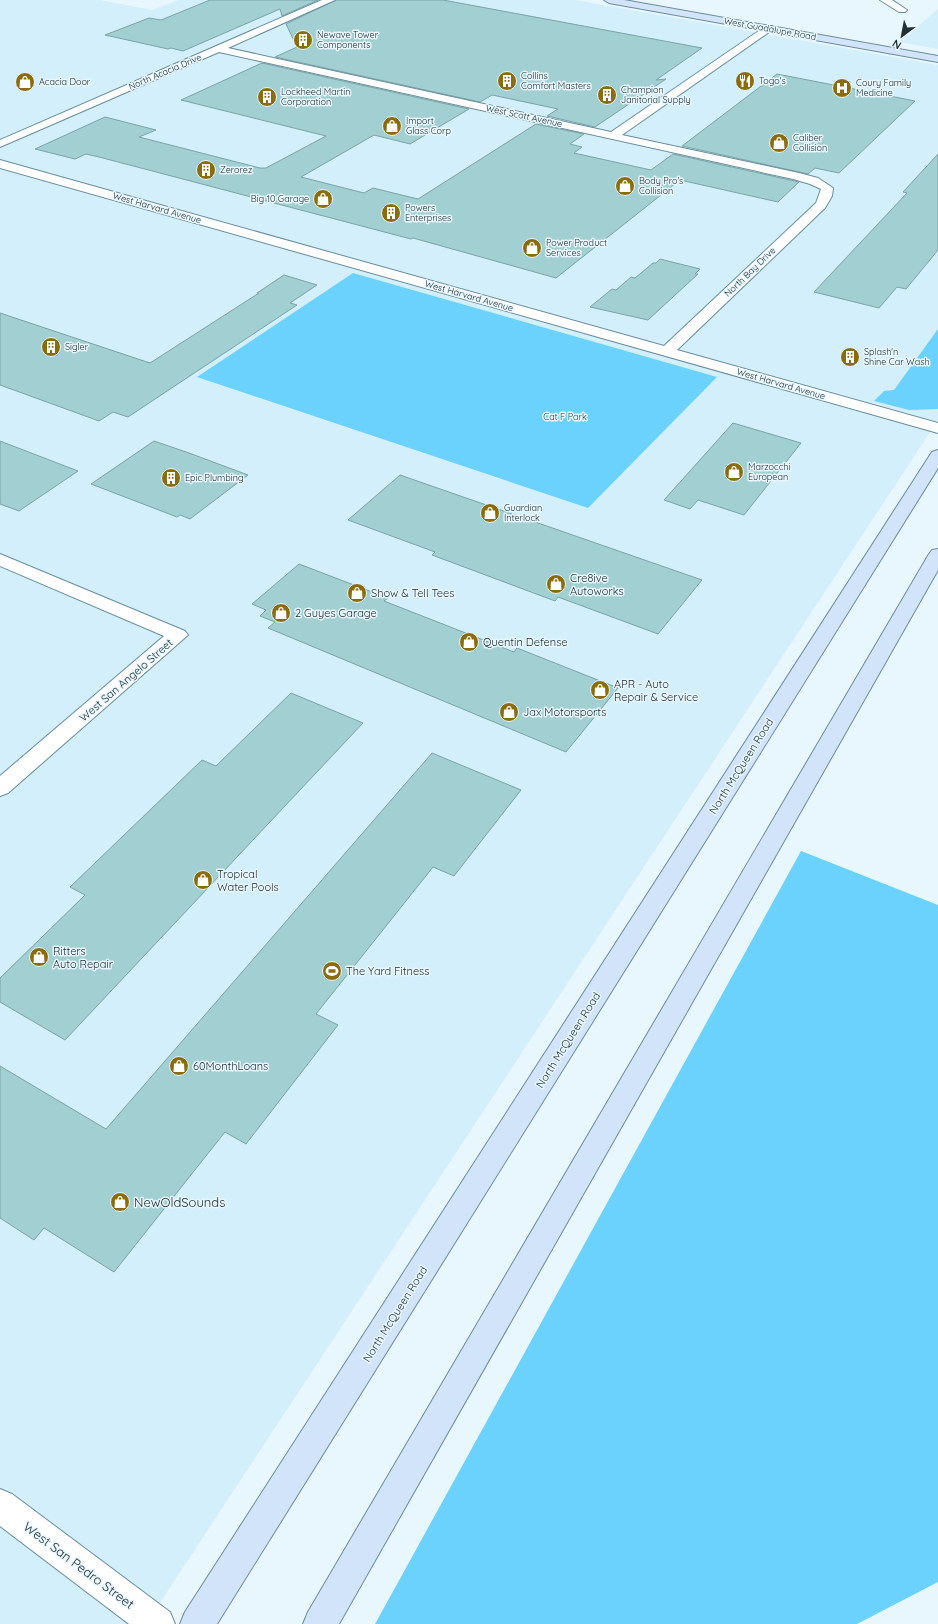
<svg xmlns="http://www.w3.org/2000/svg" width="938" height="1624" font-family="Quicksand,sans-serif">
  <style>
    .built { fill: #d3effc }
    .green { fill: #6ad2fd }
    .building { fill: #a2cfd1; stroke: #79a4a6 }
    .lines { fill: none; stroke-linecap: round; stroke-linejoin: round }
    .street-casing { stroke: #698d9d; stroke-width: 2 }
    .secondary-casing { stroke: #698d9d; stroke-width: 2 }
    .street { fill: #fff; fill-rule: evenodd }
    .secondary { fill: #d2e4fa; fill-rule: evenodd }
    .labels { text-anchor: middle; stroke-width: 3; stroke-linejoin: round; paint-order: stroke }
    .far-street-label { font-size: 9px; fill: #202f36; stroke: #e8f7fe }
    .far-poi-label { font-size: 9px; fill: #202f36; stroke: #e8f7fe; text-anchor: start }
    .far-park-label { font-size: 9px; fill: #0e3f52; stroke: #e8f7fe }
    .poi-label { font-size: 11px; fill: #202f36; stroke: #e8f7fe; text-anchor: start }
    .street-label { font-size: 11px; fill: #202f36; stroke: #e8f7fe }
    .near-poi-label { font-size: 13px; fill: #202f36; stroke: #e8f7fe; text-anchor: start }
    .near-street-label { font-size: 13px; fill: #202f36; stroke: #e8f7fe }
  </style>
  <rect width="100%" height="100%" fill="#e8f7fe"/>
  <g class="built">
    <path d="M 0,0 L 100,0 L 152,10 L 179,0 L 575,0 L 938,65 L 938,420 L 146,1624 L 0,1624 Z"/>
    <path d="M 938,9 L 938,49 L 899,42 Z"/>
  </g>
  <g class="green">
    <path d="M 353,273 L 717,377 L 588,508 L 197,377 Z"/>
    <path d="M 938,329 L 938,409 L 909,410 L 874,401 L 884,391 L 894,390 Z"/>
    <path d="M 801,851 L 938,905 L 938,1582 L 857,1624 L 375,1624 Z"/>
  </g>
  <g class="building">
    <path d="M 210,0 L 318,0 L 282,16 L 280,9 L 183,51 L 171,48 L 168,49 L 105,35 L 149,18 L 161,20 Z"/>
    <path d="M 336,0 L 443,0 L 702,48 L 656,80 L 666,79 L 595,127 L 547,116 L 558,109 L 492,95 L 480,102 L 275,57 L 297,47 L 286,24 Z"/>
    <path d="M 262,63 L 469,109 L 410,144 L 374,135 L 301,177 L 364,193 L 373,188 L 418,199 L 536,124 L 584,134 L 570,144 L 582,147 L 574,153 L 651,170 L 673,154 L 799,182 L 778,202 L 680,180 L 556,278 L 413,238 L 411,239 L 99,157 L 86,154 L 75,159 L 35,149 L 105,117 L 156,130 L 139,137 L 260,168 L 266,168 L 326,136 L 181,100 Z"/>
    <path d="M 777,74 L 849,88 L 915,101 L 839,173 L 815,168 L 808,174 L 682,146 Z"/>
    <path d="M 938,154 L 938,250 L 906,289 L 897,287 L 879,308 L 814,292 L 907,193 L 903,192 Z"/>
    <path d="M 660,259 L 700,269 L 695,274 L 698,274 L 648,320 L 590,307 L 612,289 L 616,290 L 631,277 L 635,278 L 653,263 L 656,263 Z"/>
    <path d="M 284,275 L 317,285 L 290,303 L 297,305 L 128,417 L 113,412 L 99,421 L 0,385 L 0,313 L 150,363 L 259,293 L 257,293 Z"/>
    <path d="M 733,423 L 801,443 L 744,515 L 698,500 L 690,509 L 664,500 Z"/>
    <path d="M 0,441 L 78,471 L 19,511 L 0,504 Z"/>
    <path d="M 154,441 L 189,453 L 248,475 L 190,519 L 180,515 L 177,517 L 91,484 Z"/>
    <path d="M 400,475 L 702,580 L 658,634 L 558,597 L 555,601 L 432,555 L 435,552 L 348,520 Z"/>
    <path d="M 299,564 L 388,598 L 384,601 L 514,652 L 517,648 L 618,688 L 566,752 L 268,628 L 275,622 L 260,616 L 266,610 L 252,604 Z"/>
    <path d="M 291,693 L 363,723 L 65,1040 L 0,1002 L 0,978 L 85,895 L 70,887 L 202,760 L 216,766 Z"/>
    <path d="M 432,753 L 521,790 L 454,876 L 433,867 L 316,1014 L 338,1025 L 246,1144 L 225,1132 L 114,1272 L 44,1228 L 34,1240 L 0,1218 L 0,1066 L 106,1129 Z"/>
  </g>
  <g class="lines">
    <defs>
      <g id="street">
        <path d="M 322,0 L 335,0 L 228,48 L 611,132 L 766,26 L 772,26 L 772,30 L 622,135 L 799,173 L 818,178 L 833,188 L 832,196 L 825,208 L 677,350 L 938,423 L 938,433 L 0,168 L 0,160 L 664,346 L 816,203 L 821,189 L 810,184 L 793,179 L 219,52 L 0,147 L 0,140 Z"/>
        <path d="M 880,0 L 892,0 L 907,10 L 905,12 L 899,12 Z"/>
        <path d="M 0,554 L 185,631 L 188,635 L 8,793 L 0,796 L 0,776 L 164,636 L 0,566 Z"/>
        <path d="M 0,1489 L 12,1494 L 170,1612 L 175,1624 L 129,1624 L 0,1526 Z"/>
      </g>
      <g id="secondary">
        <path d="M 604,0 L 624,0 L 938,56 L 938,62 L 609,3 Z"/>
        <path d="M 938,450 L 938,468 L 217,1624 L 180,1624 L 185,1612 L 930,455 L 932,452 Z"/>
        <path d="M 938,549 L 938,570 L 339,1624 L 303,1624 L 308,1612 L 929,554 L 932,550 Z"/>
      </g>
    </defs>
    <use href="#street" class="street-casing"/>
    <use href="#secondary" class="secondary-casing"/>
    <use href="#street" class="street"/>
    <use href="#secondary" class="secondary"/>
  </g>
  <defs>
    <symbol id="building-disc" viewBox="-11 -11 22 22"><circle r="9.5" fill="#8b6c0d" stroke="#e8f7fe"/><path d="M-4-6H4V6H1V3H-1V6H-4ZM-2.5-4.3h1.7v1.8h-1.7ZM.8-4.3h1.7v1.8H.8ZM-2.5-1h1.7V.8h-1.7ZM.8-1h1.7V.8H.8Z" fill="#fff"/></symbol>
    <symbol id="restaurant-disc" viewBox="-11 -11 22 22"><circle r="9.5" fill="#8b6c0d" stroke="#e8f7fe"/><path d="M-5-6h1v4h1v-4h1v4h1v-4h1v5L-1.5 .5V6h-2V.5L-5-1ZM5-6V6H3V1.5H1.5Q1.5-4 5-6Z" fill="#fff"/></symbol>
    <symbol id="shop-disc" viewBox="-11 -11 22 22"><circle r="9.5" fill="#8b6c0d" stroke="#e8f7fe"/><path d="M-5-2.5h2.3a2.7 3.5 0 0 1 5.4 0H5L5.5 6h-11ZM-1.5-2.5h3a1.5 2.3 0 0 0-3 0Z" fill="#fff"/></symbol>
    <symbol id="hospital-disc" viewBox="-11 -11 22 22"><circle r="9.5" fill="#8b6c0d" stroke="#e8f7fe"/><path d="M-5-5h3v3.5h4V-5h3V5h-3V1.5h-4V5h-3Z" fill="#fff"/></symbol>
    <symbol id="stadium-disc" viewBox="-11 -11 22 22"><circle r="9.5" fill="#8b6c0d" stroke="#e8f7fe"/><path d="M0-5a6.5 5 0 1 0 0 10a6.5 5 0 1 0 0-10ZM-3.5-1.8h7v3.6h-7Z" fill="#fff"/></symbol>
  </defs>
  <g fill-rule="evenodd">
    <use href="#building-disc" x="292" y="29" width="22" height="22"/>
    <use href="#building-disc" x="496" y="70" width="22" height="22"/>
    <use href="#restaurant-disc" x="734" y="70" width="22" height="22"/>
    <use href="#shop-disc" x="14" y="71" width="22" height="22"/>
    <use href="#hospital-disc" x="831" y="77" width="22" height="22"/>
    <use href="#building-disc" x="596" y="84" width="22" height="22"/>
    <use href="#building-disc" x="256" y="86" width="22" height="22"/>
    <use href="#shop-disc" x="381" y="115" width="22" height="22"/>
    <use href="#shop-disc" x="768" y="132" width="22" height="22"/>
    <use href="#building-disc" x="195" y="159" width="22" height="22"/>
    <use href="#shop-disc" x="614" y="175" width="22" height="22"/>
    <use href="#shop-disc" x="312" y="188" width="22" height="22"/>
    <use href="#building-disc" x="380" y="202" width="22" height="22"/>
    <use href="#shop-disc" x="521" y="237" width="22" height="22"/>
    <use href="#building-disc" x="40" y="336" width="22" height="22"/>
    <use href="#building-disc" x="839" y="346" width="22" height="22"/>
    <use href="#shop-disc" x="723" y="461" width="22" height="22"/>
    <use href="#building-disc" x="160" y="467" width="22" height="22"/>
    <use href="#shop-disc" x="479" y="502" width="22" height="22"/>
    <use href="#shop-disc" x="545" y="573" width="22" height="22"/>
    <use href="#shop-disc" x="346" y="582" width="22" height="22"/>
    <use href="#shop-disc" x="270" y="602" width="22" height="22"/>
    <use href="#shop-disc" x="458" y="631" width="22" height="22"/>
    <use href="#shop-disc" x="589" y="679" width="22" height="22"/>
    <use href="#shop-disc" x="498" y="701" width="22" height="22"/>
    <use href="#shop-disc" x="192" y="869" width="22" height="22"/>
    <use href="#shop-disc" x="28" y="946" width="22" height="22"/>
    <use href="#stadium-disc" x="321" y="960" width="22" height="22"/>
    <use href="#shop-disc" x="168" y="1055" width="22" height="22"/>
    <use href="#shop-disc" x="109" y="1191" width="22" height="22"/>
  </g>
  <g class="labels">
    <g class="far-street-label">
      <text transform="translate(770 29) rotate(10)" y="3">West Guadalupe Road</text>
      <text transform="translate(165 72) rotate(-23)" y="3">North Acacia Drive</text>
      <text transform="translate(524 116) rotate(12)" y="3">West Scott Avenue</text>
      <text transform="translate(157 208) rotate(16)" y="3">West Harvard Avenue</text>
      <text transform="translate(750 272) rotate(-44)" y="3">North Bay Drive</text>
      <text transform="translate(469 296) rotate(16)" y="3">West Harvard Avenue</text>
      <text transform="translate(781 384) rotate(16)" y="3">West Harvard Avenue</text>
    </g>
    <g class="far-poi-label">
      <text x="317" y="38">Newave Tower<tspan x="317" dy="10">Components</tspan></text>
      <text x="521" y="79">Collins<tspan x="521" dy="10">Comfort Masters</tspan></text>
      <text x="759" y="84">Togo's</text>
      <text x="39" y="85">Acacia Door</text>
      <text x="856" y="86">Coury Family<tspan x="856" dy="10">Medicine</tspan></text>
      <text x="621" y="93">Champion<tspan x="621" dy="10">Janitorial Supply</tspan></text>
      <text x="281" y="95">Lockheed Martin<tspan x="281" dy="10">Corporation</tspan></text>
      <text x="406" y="124">Import<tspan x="406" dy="10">Glass Corp</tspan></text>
      <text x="793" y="141">Caliber<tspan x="793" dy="10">Collision</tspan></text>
      <text x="220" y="173">Zerorez</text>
      <text x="639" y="184">Body Pro's<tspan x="639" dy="10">Collision</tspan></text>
      <text x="309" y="202" text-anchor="end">Big 10 Garage</text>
      <text x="405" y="211">Powers<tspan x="405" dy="10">Enterprises</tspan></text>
      <text x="546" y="246">Power Product<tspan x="546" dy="10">Services</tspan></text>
      <text x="65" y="350">Sigler</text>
      <text x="864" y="355">Splash'n<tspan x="864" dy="10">Shine Car Wash</tspan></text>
      <text x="748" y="470">Marzocchi<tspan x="748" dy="10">European</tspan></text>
      <text x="185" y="481">Epic Plumbing</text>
      <text x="504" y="511">Guardian<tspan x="504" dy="10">Interlock</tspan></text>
    </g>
    <g class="far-park-label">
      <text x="565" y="420">Cat F Park</text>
    </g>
    <g class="poi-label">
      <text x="570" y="582">Cre8ive<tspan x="570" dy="13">Autoworks</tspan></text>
      <text x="371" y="597">Show &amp; Tell Tees</text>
      <text x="295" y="617">2 Guyes Garage</text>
      <text x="483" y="646">Quentin Defense</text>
      <text x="614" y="688">APR - Auto<tspan x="614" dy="13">Repair &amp; Service</tspan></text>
      <text x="523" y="716">Jax Motorsports</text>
      <text x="217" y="878">Tropical<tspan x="217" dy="13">Water Pools</tspan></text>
      <text x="53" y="955">Ritters<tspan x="53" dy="13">Auto Repair</tspan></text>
      <text x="346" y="975">The Yard Fitness</text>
      <text x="193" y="1070">60MonthLoans</text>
    </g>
    <g class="street-label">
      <text transform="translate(126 680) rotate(-41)" y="4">West San Angelo Street</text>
      <text transform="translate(741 766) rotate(-58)" y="4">North McQueen Road</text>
      <text transform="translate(568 1040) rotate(-58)" y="4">North McQueen Road</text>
      <text transform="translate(395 1314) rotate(-58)" y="4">North McQueen Road</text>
    </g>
    <g class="near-poi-label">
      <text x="134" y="1207">NewOldSounds</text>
    </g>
    <g class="near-street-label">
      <text transform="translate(79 1565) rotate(37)" y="5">West San Pedro Street</text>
    </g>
  </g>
  <g transform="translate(902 36) rotate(212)" stroke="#e8f7fe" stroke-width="3" paint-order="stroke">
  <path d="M0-3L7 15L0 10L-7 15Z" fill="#202f36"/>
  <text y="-6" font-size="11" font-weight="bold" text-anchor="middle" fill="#202f36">N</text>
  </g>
</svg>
